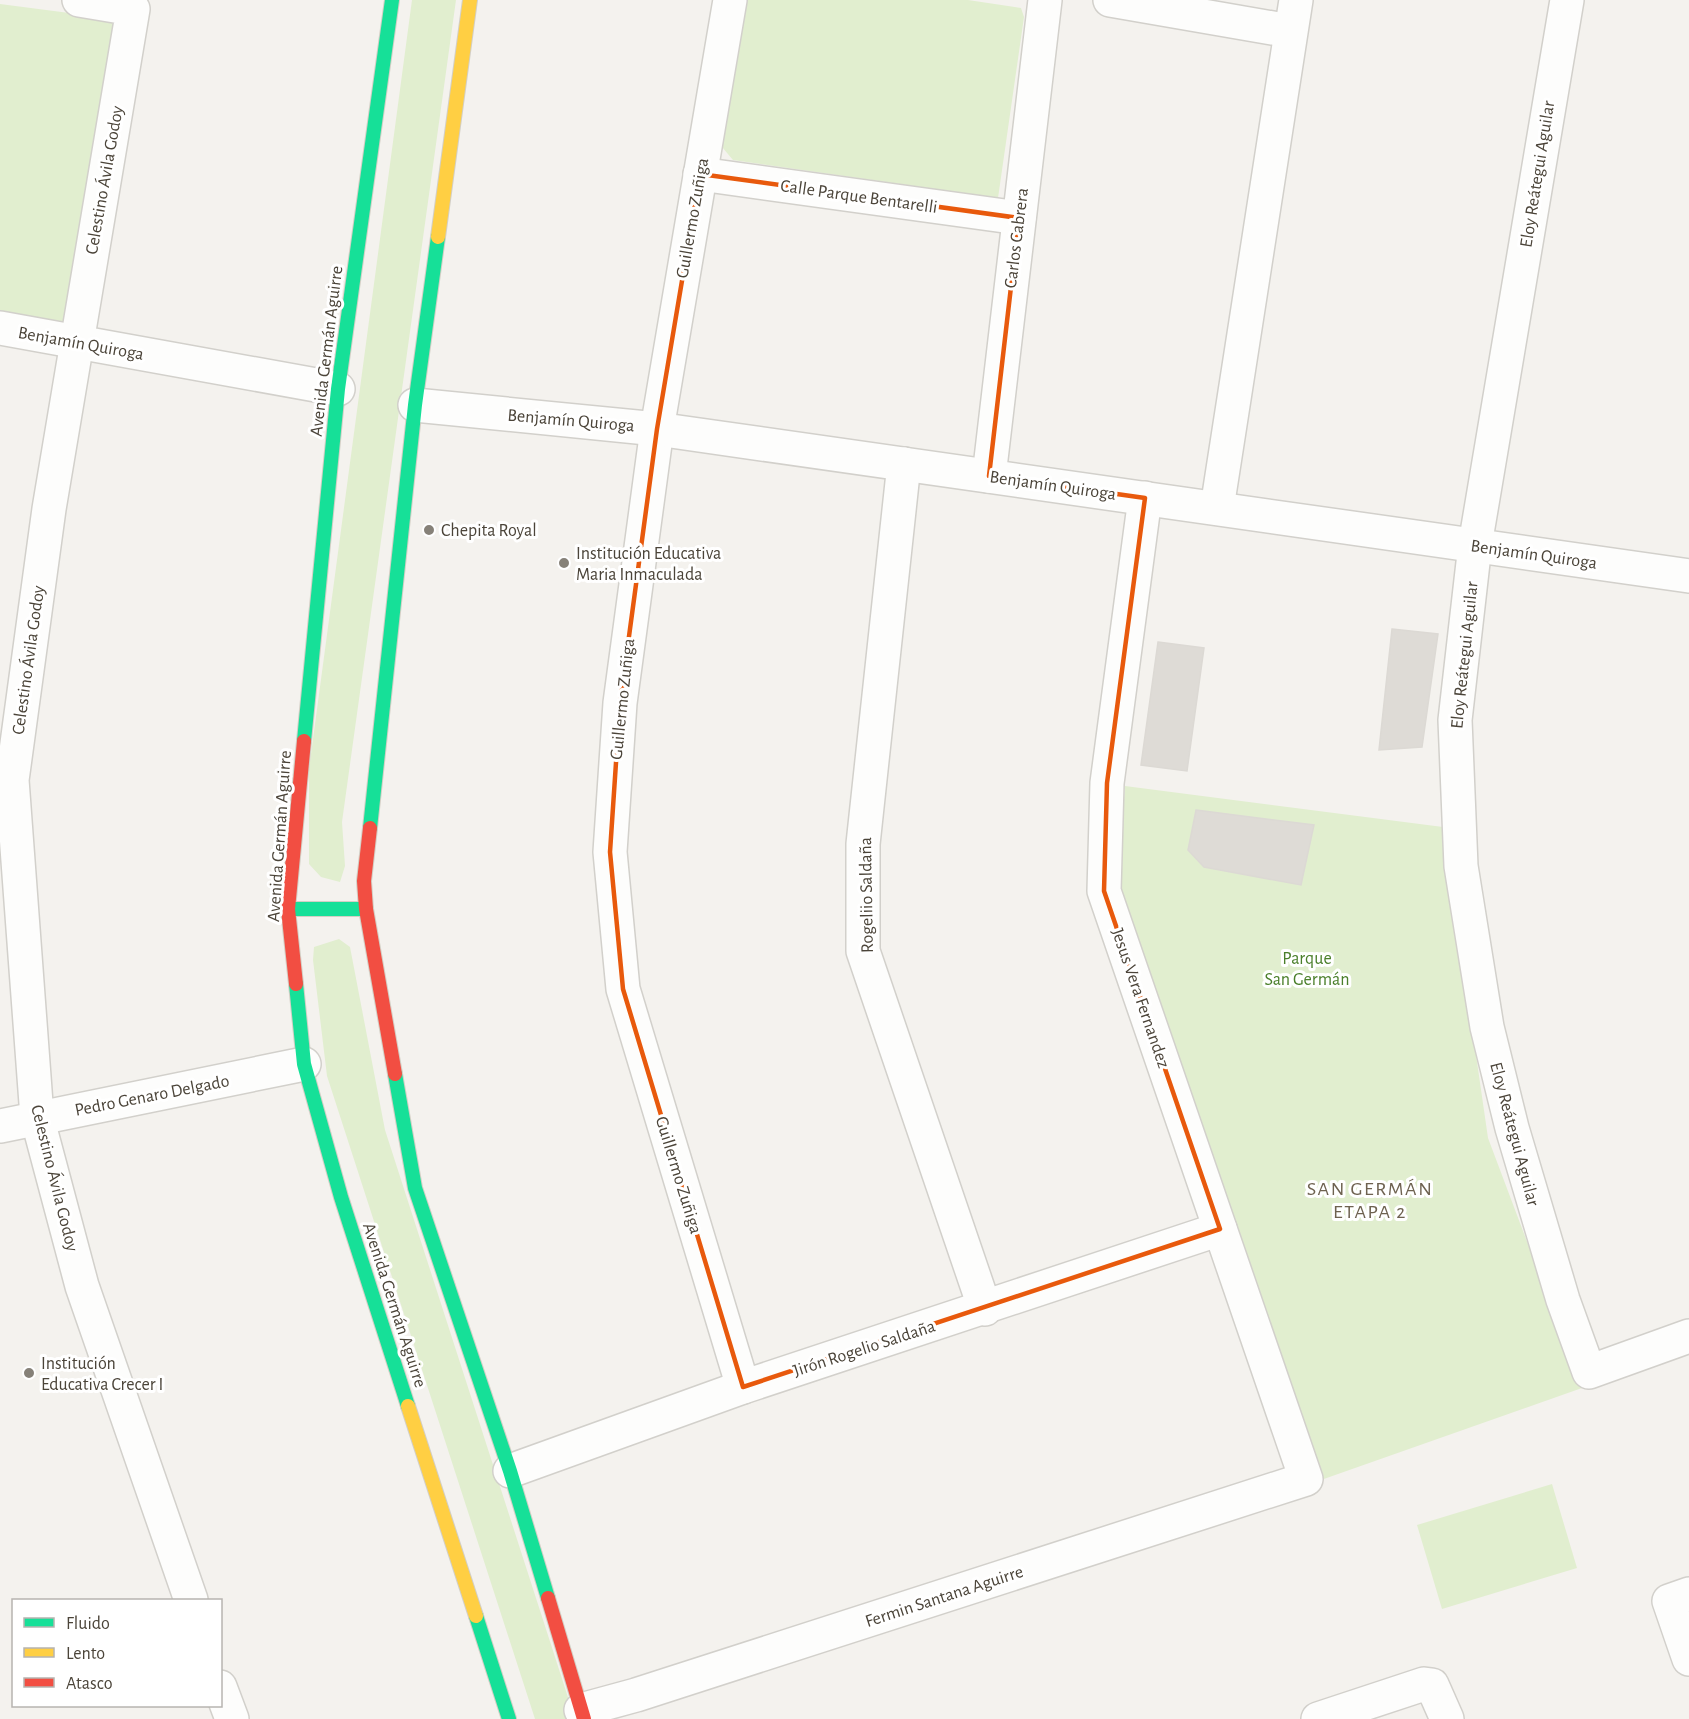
<svg xmlns="http://www.w3.org/2000/svg" width="1689" height="1719" font-family="'Alegreya Sans',sans-serif">
  <style>
    .green { fill: #e1eecf }
    .building { fill: #dedbd6; stroke: #dcd9d4; stroke-width: 1.5 }
    .lines { fill: none; stroke-linecap: round; stroke-linejoin: round }
    .street-casing { stroke: #d2d0cb; stroke-width: 36 }
    .fast-casing { stroke: #d3cfc5; stroke-width: 16 }
    .slow-casing { stroke: #d3cfc5; stroke-width: 16 }
    .jam-casing { stroke: #d3cfc5; stroke-width: 16 }
    .street { stroke: #fdfdfc; stroke-width: 33 }
    .fast { stroke: #16e098; stroke-width: 14 }
    .slow { stroke: #ffcf43; stroke-width: 14 }
    .jam { stroke: #f24e42; stroke-width: 14 }
    .marked { fill: none; stroke: #e8590c; stroke-width: 4.5; stroke-linejoin: round }
    .poi-dot { fill: #868178; stroke: #fff; stroke-width: 2 }
    .labels { text-anchor: middle; stroke-width: 6; stroke-linejoin: round; paint-order: stroke }
    .street-label { font-size: 18px; fill: #4b4439; stroke: #fff }
    .poi-label { font-size: 18px; fill: #4b4439; stroke: #fff; text-anchor: start }
    .park-label { font-size: 18px; fill: #4a7f2a; stroke: #fff }
    .neighbourhood-label { font-size: 20px; letter-spacing: 1.5px; fill: #6e6250; stroke: #fff }
  </style>
  <rect width="100%" height="100%" fill="#f4f2ee"/>
  <g class="green">
    <path d="M 412,0 L 456,0 L 342,822 L 345,866 L 340,882 L 321,877 L 309,864 L 309,769 Z"/>
    <path d="M 743,0 L 968,0 L 1021,8 L 1024,17 L 998,198 L 733,160 L 722,147 Z"/>
    <path d="M 0,4 L 123,20 L 73,329 L 0,316 Z"/>
    <path d="M 1125,786 L 1443,827 L 1488,1138 L 1582,1388 L 1321,1480 L 1117,896 Z"/>
    <path d="M 339,939 L 350,947 L 385,1130 L 575,1719 L 535,1719 L 327,1076 L 313,960 L 314,947 Z"/>
    <path d="M 1552,1484 L 1577,1568 L 1442,1609 L 1417,1525 Z"/>
  </g>
  <g class="building">
    <path d="M 1392,629 L 1438,634 L 1422,747 L 1379,750 Z"/>
    <path d="M 1158,642 L 1204,648 L 1187,771 L 1141,765 Z"/>
    <path d="M 1196,810 L 1314,825 L 1301,885 L 1204,867 L 1188,850 Z"/>
  </g>
  <g class="lines">
    <defs>
      <g id="street">
        <path d="M 79,0 L 133,9 L 49,509 L 12,780 L 37,1117 L 82,1286 L 191,1600"/>
        <path d="M 730,0 L 657,429 L 620,703 L 610,852 L 623,989 L 743,1387"/>
        <path d="M 1110,0 L 1290,31"/>
        <path d="M 1567,0 L 1475,545 L 1455,720 L 1461,866 L 1487,1027 L 1512,1128 L 1563,1300 L 1589,1372 L 1689,1336"/>
        <path d="M 700,174 L 1019,218"/>
        <path d="M 0,328 L 338,389"/>
        <path d="M 415,405 L 657,429 L 1689,576"/>
        <path d="M 904,464 L 863,844 L 863,951 L 985,1309"/>
        <path d="M 989,476 L 1045,0"/>
        <path d="M 1217,508 L 1296,0"/>
        <path d="M 0,1126 L 304,1064"/>
        <path d="M 510,1471 L 743,1387 L 1220,1229"/>
        <path d="M 1689,1594 L 1669,1601 L 1689,1659"/>
        <path d="M 220,1687 L 232,1719"/>
        <path d="M 581,1710 L 636,1695 L 1306,1479 L 1104,891 L 1107,783 L 1145,498"/>
        <path d="M 1318,1719 L 1424,1684 L 1432,1685 L 1447,1719"/>
      </g>
      <g id="fast">
        <path d="M 304,741 L 338,389 L 392,0"/>
        <path d="M 370,828 L 415,405 L 438,237"/>
        <path d="M 288,909 L 366,909"/>
        <path d="M 296,984 L 304,1064 L 341,1197 L 408,1406"/>
        <path d="M 395,1074 L 415,1188 L 510,1471 L 548,1598"/>
        <path d="M 476,1616 L 509,1719"/>
      </g>
      <g id="slow">
        <path d="M 438,237 L 470,0"/>
        <path d="M 408,1406 L 476,1616"/>
      </g>
      <g id="jam">
        <path d="M 370,828 L 364,881 L 366,909 L 395,1074"/>
        <path d="M 296,984 L 288,909 L 304,741"/>
        <path d="M 548,1598 L 584,1719"/>
      </g>
    </defs>
    <use href="#street" class="street-casing"/>
    <use href="#fast" class="fast-casing"/>
    <use href="#slow" class="slow-casing"/>
    <use href="#jam" class="jam-casing"/>
    <use href="#street" class="street"/>
    <use href="#fast" class="fast"/>
    <use href="#slow" class="slow"/>
    <use href="#jam" class="jam"/>
  </g>
  <path class="marked" d="M 700,174 L 1019,218 L 989,476 L 1145,498 L 1107,783 L 1104,891 L 1220,1229 L 743,1387 L 623,989 L 610,852 L 620,703 L 657,429 Z"/>
  <g class="poi-dot">
    <circle cx="429" cy="530" r="6"/>
    <circle cx="564" cy="563" r="6"/>
    <circle cx="29" cy="1373" r="6"/>
  </g>
  <g class="labels">
    <g class="street-label">
      <text transform="translate(1537 174) rotate(-81)" y="6">Eloy Reátegui Aguilar</text>
      <text transform="translate(104 180) rotate(-80)" y="6">Celestino Ávila Godoy</text>
      <text transform="translate(859 196) rotate(8)" y="6">Calle Parque Bentarelli</text>
      <text transform="translate(692 218) rotate(-80)" y="6">Guillermo Zuñiga</text>
      <text transform="translate(1016 238) rotate(-83)" y="6">Carlos Cabrera</text>
      <text transform="translate(81 343) rotate(10)" y="6">Benjamín Quiroga</text>
      <text transform="translate(326 351) rotate(-83)" y="6">Avenida Germán Aguirre</text>
      <text transform="translate(571 420) rotate(5)" y="6">Benjamín Quiroga</text>
      <text transform="translate(1053 485) rotate(8)" y="6">Benjamín Quiroga</text>
      <text transform="translate(1534 554) rotate(8)" y="6">Benjamín Quiroga</text>
      <text transform="translate(1464 655) rotate(-84)" y="6">Eloy Reátegui Aguilar</text>
      <text transform="translate(28 660) rotate(-82)" y="6">Celestino Ávila Godoy</text>
      <text transform="translate(622 699) rotate(-84)" y="6">Guillermo Zuñiga</text>
      <text transform="translate(279 836) rotate(-86)" y="6">Avenida Germán Aguirre</text>
      <text transform="translate(866 895) rotate(-91)" y="6">Rogeliio Saldaña</text>
      <text transform="translate(1141 998) rotate(71)" y="6">Jesus Vera Fernandez</text>
      <text transform="translate(152 1095) rotate(-11)" y="6">Pedro Genaro Delgado</text>
      <text transform="translate(1515 1134) rotate(75)" y="6">Eloy Reátegui Aguilar</text>
      <text transform="translate(679 1175) rotate(73)" y="6">Guillermo Zuñiga</text>
      <text transform="translate(55 1178) rotate(76)" y="6">Celestino Ávila Godoy</text>
      <text transform="translate(395 1305) rotate(72)" y="6">Avenida Germán Aguirre</text>
      <text transform="translate(864 1348) rotate(-18)" y="6">Jirón Rogelio Saldaña</text>
      <text transform="translate(944 1596) rotate(-18)" y="6">Fermin Santana Aguirre</text>
    </g>
    <g class="poi-label">
      <text x="441" y="536">Chepita Royal</text>
      <text x="576" y="559">Institución Educativa<tspan x="576" dy="21">Maria Inmaculada</tspan></text>
      <text x="41" y="1369">Institución<tspan x="41" dy="21">Educativa Crecer I</tspan></text>
    </g>
    <g class="park-label">
      <text x="1307" y="964">Parque<tspan x="1307" dy="21">San Germán</tspan></text>
    </g>
    <g class="neighbourhood-label">
      <text x="1370" y="1195">SAN GERMÁN<tspan x="1370" dy="23">ETAPA 2</tspan></text>
    </g>
  </g>
  <rect x="12" y="1599" width="210" height="108" fill="#ffffff" stroke="#b7b4b0" stroke-width="1.5"/>
  <rect x="24" y="1618" width="30" height="9" fill="#16e098" stroke="#b7b4b0" stroke-width="1.5"/>
  <text x="66" y="1629" font-size="18" fill="#4b4439">Fluido</text>
  <rect x="24" y="1648" width="30" height="9" fill="#ffcf43" stroke="#b7b4b0" stroke-width="1.5"/>
  <text x="66" y="1659" font-size="18" fill="#4b4439">Lento</text>
  <rect x="24" y="1678" width="30" height="9" fill="#f24e42" stroke="#b7b4b0" stroke-width="1.5"/>
  <text x="66" y="1689" font-size="18" fill="#4b4439">Atasco</text>
</svg>
